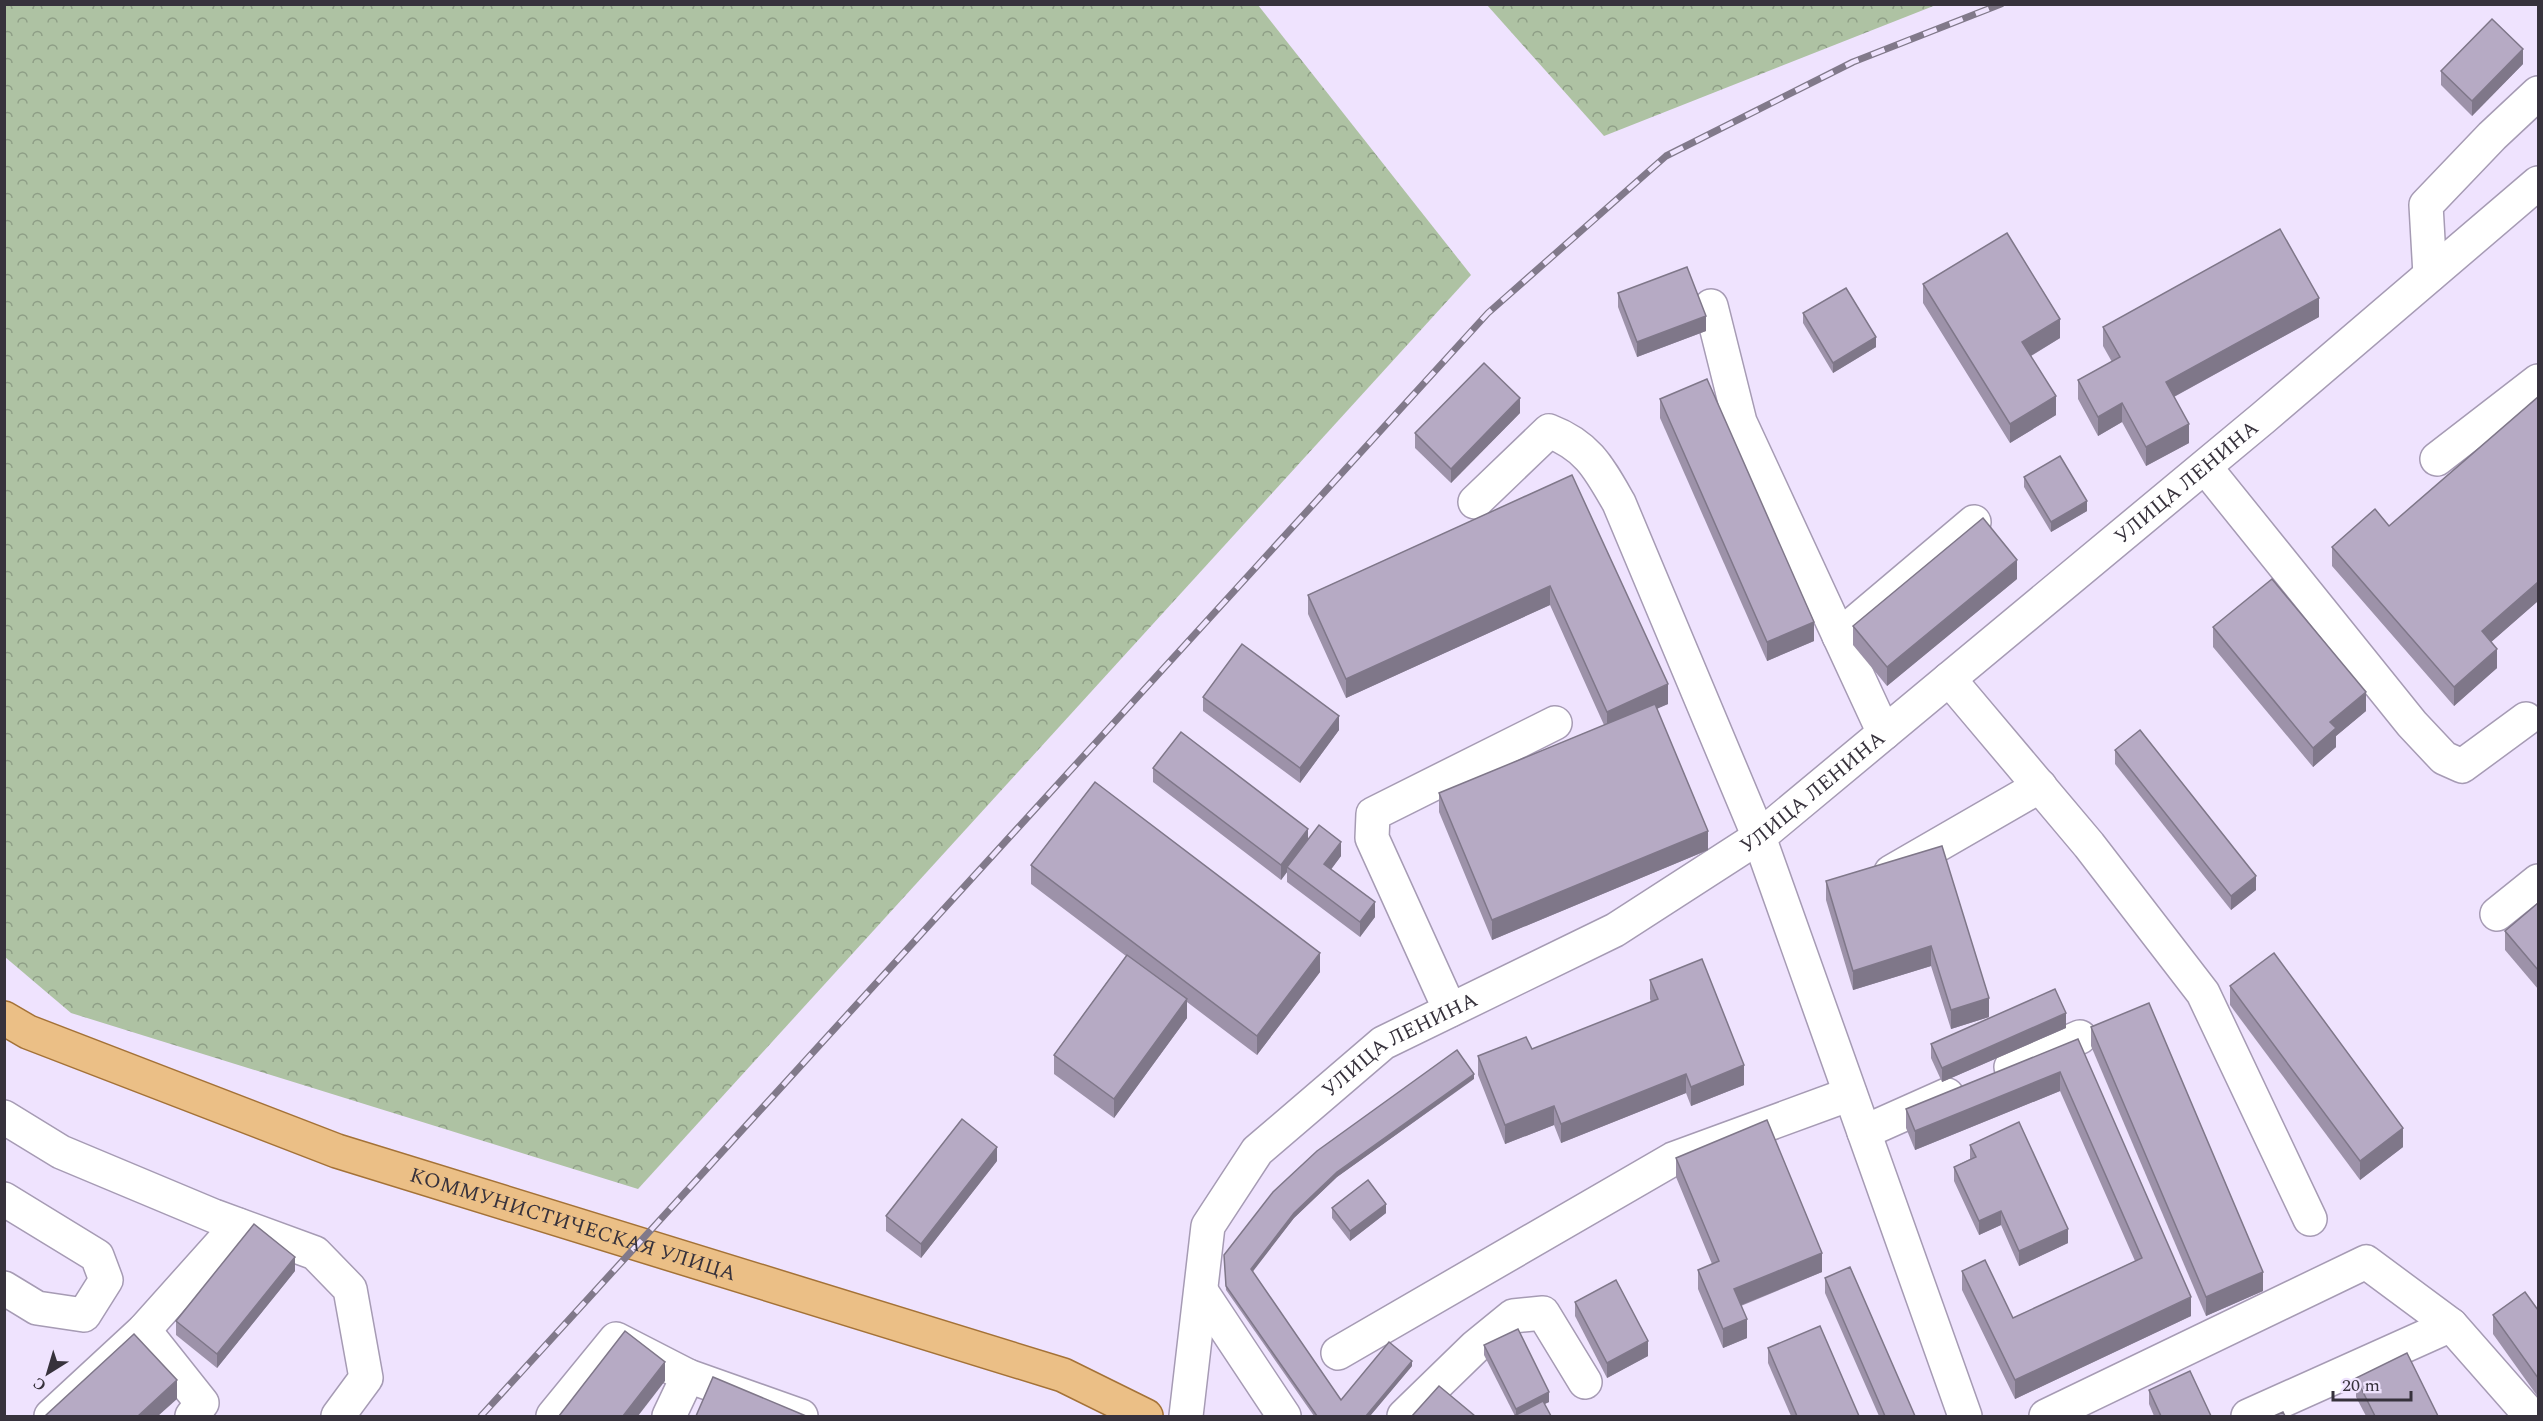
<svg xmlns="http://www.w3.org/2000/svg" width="2543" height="1421" font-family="Spectral,serif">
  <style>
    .forest { fill: url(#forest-crowns) }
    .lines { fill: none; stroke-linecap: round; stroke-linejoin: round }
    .minor-casing { stroke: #a69bb4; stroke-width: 36 }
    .major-casing { stroke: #a47237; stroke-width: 36 }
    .minor { stroke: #fff; stroke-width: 33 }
    .major { stroke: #ebbf86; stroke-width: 33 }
    .rail-casing { stroke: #81798a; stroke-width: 7 }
    .rail { stroke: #efe3fe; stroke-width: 4.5; stroke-dasharray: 14; stroke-linecap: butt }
    .wall { fill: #9d92a9 }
    .shaded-wall { fill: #7f7789 }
    .building { fill: #b6aac4; stroke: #7f7789; stroke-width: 1.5 }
    .labels { text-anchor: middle; stroke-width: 5; stroke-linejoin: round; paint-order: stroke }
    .street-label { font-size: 21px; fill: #37323c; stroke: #efe3fe }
  </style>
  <defs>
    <pattern id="forest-crowns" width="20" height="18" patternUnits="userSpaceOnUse" patternTransform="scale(1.5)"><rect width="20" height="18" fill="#aec2a3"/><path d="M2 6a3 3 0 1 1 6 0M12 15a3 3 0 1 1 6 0" fill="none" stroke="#8e9e86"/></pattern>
  </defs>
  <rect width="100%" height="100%" fill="#efe3fe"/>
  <g class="forest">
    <path d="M 4,5 L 1258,5 L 1471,275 L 638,1189 L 71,1013 L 5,957 Z"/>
    <path d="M 1487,5 L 1936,5 L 1604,136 Z"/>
  </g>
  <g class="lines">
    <defs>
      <g id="minor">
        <path d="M 2430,275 L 2426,205 L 2492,136 L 2538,93"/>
        <path d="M 1711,306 L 1740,422 L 1884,733"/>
        <path d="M 2437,459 L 2538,381"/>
        <path d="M 2205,467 L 2412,724 L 2444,758 L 2462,766 L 2526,719"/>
        <path d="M 1475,502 L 1549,431 C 1588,446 1599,468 1619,503 L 1759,837 L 1965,1416"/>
        <path d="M 1839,636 L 1974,522"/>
        <path d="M 1949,679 L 2089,845 L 2203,993 L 2310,1219"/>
        <path d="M 1891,872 L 2040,786"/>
        <path d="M 2497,914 L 2538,881"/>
        <path d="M 1450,1010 L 1372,838 L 1373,814 L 1555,723"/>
        <path d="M 2011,1067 L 2080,1037"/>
        <path d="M 4,1117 L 61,1152 L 214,1216 L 315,1253 L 350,1289 L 366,1378 L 338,1416"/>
        <path d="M 1864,1132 L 1947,1095"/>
        <path d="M 4,1199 L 97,1256 L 106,1280 L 84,1315 L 37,1308 L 4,1288"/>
        <path d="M 1201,1291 L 1284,1416"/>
        <path d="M 144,1330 L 202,1403 L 192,1416"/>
        <path d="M 1338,1353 L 1673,1159 L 1850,1094"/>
        <path d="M 51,1416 L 144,1330 L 238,1225"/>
        <path d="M 553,1416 L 616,1339 L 688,1376 L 801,1416"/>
        <path d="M 669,1416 L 688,1376"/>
        <path id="s1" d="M 1186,1416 L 1208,1226 L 1257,1151 L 1383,1043 L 1615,930 L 1759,837 L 2263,418 L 2538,183"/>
        <path d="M 1404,1416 L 1475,1347 L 1513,1316 L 1543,1313 L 1585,1382"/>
        <path d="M 2046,1416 L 2366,1262 L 2451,1325 L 2531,1416"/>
        <path d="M 2248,1416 L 2451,1325"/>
      </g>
      <g id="major">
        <path id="s2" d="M 4,1018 L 28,1032 L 337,1151 L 1063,1375 L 1146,1416"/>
      </g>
    </defs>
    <use href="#minor" class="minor-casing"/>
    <use href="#major" class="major-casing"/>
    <use href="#minor" class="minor"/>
    <use href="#major" class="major"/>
    <defs>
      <path id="rail" d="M 481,1416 L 1488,313 L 1666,156 L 1853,62 L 2001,4"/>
    </defs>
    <use href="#rail" class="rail-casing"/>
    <use href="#rail" class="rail"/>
  </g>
  <g class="wall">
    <path d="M 2523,64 L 2472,116 L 2441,85 L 2441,71 Z"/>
    <path d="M 1923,284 L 2060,338 L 2031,356 L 2056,415 L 2010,443 L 1923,303 Z"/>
    <path d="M 1618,293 L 1706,331 L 1637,357 L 1618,307 Z"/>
    <path d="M 1803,313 L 1876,347 L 1833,373 L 1803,323 Z"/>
    <path d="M 2319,317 L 2174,397 L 2189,443 L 2146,466 L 2122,422 L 2098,436 L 2078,399 L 2078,380 L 2112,362 L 2103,346 L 2103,327 Z"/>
    <path d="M 1660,399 L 1814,641 L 1767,661 L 1660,418 Z"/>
    <path d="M 1520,413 L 1451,483 L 1415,448 L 1415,433 Z"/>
    <path d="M 1572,475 L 1668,704 L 1657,708 L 1708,850 L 1492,940 L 1439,812 L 1439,793 L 1604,725 L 1550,605 L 1346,698 L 1308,614 L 1308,595 Z"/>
    <path d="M 2024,477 L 2087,511 L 2051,532 L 2024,487 Z"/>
    <path d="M 2389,526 L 2538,601 L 2491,642 L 2497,668 L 2454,706 L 2332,566 L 2332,547 Z"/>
    <path d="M 2017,579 L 1887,686 L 1853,645 L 1853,626 Z"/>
    <path d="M 2213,627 L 2366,711 L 2336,736 L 2336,747 L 2313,767 L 2213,647 Z"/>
    <path d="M 1203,697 L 1339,730 L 1300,783 L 1203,711 Z"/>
    <path d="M 2115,750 L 2256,890 L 2231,910 L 2115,764 Z"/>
    <path d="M 1153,768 L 1308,839 L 1341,856 L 1331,869 L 1375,917 L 1360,937 L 1287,882 L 1287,872 L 1281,880 L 1153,782 Z"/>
    <path d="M 1942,846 L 1989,1017 L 1951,1029 L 1931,966 L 1853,990 L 1826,900 L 1826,881 Z"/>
    <path d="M 1031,865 L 1320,972 L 1257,1055 L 1187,1002 L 1187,1018 L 1114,1118 L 1054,1074 L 1054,1055 L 1126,956 L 1031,884 Z"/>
    <path d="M 2538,903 L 2538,989 L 2505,950 L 2505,931 Z"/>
    <path d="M 1650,980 L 1744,1085 L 1691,1106 L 1686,1093 L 1561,1143 L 1554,1125 L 1505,1144 L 1478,1075 L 1478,1056 L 1532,1049 L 1651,1002 L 1650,999 Z"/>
    <path d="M 2230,986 L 2403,1147 L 2360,1180 L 2230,1005 Z"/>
    <path d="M 2091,1027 L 2263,1291 L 2206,1316 L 2091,1046 Z"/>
    <path d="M 2066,1028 L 1942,1082 L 1931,1058 L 1931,1044 Z"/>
    <path d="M 2078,1039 L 2191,1316 L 2015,1399 L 1962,1290 L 1962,1271 L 2013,1318 L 2135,1261 L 2060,1091 L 1915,1150 L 1906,1128 L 1906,1109 Z"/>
    <path d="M 1474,1079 L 1337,1177 L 1294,1218 L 1252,1271 L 1341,1400 L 1412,1366 L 1370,1416 L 1314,1416 L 1226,1290 L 1224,1255 Z"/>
    <path d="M 1970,1145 L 2068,1243 L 2019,1266 L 2001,1225 L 1979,1235 L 1954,1181 L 1954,1167 L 1970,1159 Z"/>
    <path d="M 1676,1158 L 1822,1272 L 1741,1306 L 1747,1338 L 1723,1348 L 1698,1289 L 1698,1270 L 1712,1264 L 1676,1177 Z"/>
    <path d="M 997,1161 L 921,1258 L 886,1231 L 886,1216 Z"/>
    <path d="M 1332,1208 L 1386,1213 L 1350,1241 L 1332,1218 Z"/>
    <path d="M 295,1271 L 217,1368 L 176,1335 L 176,1321 Z"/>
    <path d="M 1825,1278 L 1915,1416 L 1879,1416 L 1825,1293 Z"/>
    <path d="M 1575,1302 L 1648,1356 L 1607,1378 L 1575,1316 Z"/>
    <path d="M 2538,1310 L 2538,1397 L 2493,1334 L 2493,1315 Z"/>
    <path d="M 1484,1345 L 1549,1402 L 1515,1416 L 1484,1355 Z"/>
    <path d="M 1768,1348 L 1859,1416 L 1791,1416 L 1768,1363 Z"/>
    <path d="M 2356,1378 L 2438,1416 L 2366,1416 L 2356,1397 Z"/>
    <path d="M 2149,1390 L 2211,1416 L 2154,1416 L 2149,1404 Z"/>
  </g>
  <g class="shaded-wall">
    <path d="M 2523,49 L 2523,64 L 2472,116 L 2472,101 Z"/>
    <path d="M 2319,298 L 2319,317 L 2166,401 L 2166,382 Z"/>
    <path d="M 1706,316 L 1706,331 L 1637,357 L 1637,342 Z"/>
    <path d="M 2060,319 L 2060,338 L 2022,361 L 2022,342 Z"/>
    <path d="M 1876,337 L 1876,347 L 1833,373 L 1833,363 Z"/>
    <path d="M 2056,396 L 2056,415 L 2010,443 L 2010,424 Z"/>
    <path d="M 1520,398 L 1520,413 L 1451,483 L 1451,469 Z"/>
    <path d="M 2122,403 L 2122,422 L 2098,436 L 2098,417 Z"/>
    <path d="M 2189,424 L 2189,443 L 2146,466 L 2146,447 Z"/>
    <path d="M 2087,501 L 2087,511 L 2051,532 L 2051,522 Z"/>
    <path d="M 2017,560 L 2017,579 L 1887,686 L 1887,667 Z"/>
    <path d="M 2538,582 L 2538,601 L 2482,650 L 2482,631 Z"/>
    <path d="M 1550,586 L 1550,605 L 1346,698 L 1346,679 Z"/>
    <path d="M 1814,622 L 1814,641 L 1767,661 L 1767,642 Z"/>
    <path d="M 2497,649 L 2497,668 L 2454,706 L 2454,687 Z"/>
    <path d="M 1668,684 L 1668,704 L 1607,731 L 1607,712 Z"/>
    <path d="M 2366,692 L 2366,711 L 2336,736 L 2336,747 L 2313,767 L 2313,748 L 2330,722 Z"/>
    <path d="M 1339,716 L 1339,730 L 1300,783 L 1300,768 Z"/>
    <path d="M 1308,829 L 1308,844 L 1287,867 L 1287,872 L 1281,880 L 1281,865 Z"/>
    <path d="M 1708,831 L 1708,850 L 1492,940 L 1492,920 Z"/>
    <path d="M 1341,842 L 1341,856 L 1324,879 L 1324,864 Z"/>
    <path d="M 2256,876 L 2256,890 L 2231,910 L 2231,896 Z"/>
    <path d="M 1375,902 L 1375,917 L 1360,937 L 1360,922 Z"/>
    <path d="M 1931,946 L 1931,966 L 1853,990 L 1853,971 Z"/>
    <path d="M 1320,953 L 1320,972 L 1257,1055 L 1257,1036 Z"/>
    <path d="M 1989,998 L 1989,1017 L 1951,1029 L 1951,1010 Z"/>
    <path d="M 1187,999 L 1187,1018 L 1114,1118 L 1114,1099 Z"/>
    <path d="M 2066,1013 L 2066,1028 L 1942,1082 L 1942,1068 Z"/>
    <path d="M 1744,1065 L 1744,1085 L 1691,1106 L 1691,1087 Z"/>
    <path d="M 2060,1072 L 2060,1091 L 1915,1150 L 1915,1131 Z"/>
    <path d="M 1474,1074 L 1474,1079 L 1337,1177 L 1294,1218 L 1251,1274 L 1251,1269 L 1294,1213 L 1337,1172 Z"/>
    <path d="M 1686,1074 L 1686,1093 L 1561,1143 L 1561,1124 Z"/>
    <path d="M 1554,1106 L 1554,1125 L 1505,1144 L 1505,1125 Z"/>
    <path d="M 2403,1128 L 2403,1147 L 2360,1180 L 2360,1161 Z"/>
    <path d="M 997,1147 L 997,1161 L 921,1258 L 921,1244 Z"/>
    <path d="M 1386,1204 L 1386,1213 L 1350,1241 L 1350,1231 Z"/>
    <path d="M 2001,1211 L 2001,1225 L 1979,1235 L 1979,1221 Z"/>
    <path d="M 2068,1229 L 2068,1243 L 2019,1266 L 2019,1251 Z"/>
    <path d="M 1822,1253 L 1822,1272 L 1734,1308 L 1734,1289 Z"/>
    <path d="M 295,1257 L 295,1271 L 217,1368 L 217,1354 Z"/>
    <path d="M 2263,1272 L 2263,1291 L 2206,1316 L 2206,1297 Z"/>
    <path d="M 2191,1297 L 2191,1316 L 2015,1399 L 2015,1380 Z"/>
    <path d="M 1747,1319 L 1747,1338 L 1723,1348 L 1723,1329 Z"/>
    <path d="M 1648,1341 L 1648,1356 L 1607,1378 L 1607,1363 Z"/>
    <path d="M 1412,1361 L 1412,1366 L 1370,1416 L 1366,1416 Z"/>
    <path d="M 665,1362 L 665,1381 L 638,1416 L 623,1416 Z"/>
    <path d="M 177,1380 L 177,1399 L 158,1416 L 138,1416 Z"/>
    <path d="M 1549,1392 L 1549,1402 L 1520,1416 L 1516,1416 L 1516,1409 Z"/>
  </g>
  <g class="building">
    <path d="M 2492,19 L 2523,49 L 2472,101 L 2441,71 Z"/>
    <path d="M 2280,229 L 2319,298 L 2166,382 L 2189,424 L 2146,447 L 2122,403 L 2098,417 L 2078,380 L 2120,357 L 2103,327 Z"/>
    <path d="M 2007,233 L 2060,319 L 2022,342 L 2056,396 L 2010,424 L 1923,284 Z"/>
    <path d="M 1687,267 L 1706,316 L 1637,342 L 1618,293 Z"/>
    <path d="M 1846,288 L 1876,337 L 1833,363 L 1803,313 Z"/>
    <path d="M 1484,363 L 1520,398 L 1451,469 L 1415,433 Z"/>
    <path d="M 1707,379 L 1814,622 L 1767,642 L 1660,399 Z"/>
    <path d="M 2538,397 L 2538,582 L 2482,631 L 2497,649 L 2454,687 L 2332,547 L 2375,509 L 2389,526 Z"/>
    <path d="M 2060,456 L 2087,501 L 2051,522 L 2024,477 Z"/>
    <path d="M 1572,475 L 1668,684 L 1607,712 L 1550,586 L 1346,679 L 1308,595 Z"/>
    <path d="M 1983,518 L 2017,560 L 1887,667 L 1853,626 Z"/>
    <path d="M 2272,579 L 2366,692 L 2330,722 L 2336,728 L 2313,748 L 2213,627 Z"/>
    <path d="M 1242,644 L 1339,716 L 1300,768 L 1203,697 Z"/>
    <path d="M 1655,704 L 1708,831 L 1492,920 L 1439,793 Z"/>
    <path d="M 2140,730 L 2256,876 L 2231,896 L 2115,750 Z"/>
    <path d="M 1181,732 L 1308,829 L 1281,865 L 1153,768 Z"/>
    <path d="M 1095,782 L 1320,953 L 1257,1036 L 1031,865 Z"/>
    <path d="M 1319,825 L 1341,842 L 1324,864 L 1375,902 L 1360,922 L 1287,867 Z"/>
    <path d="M 1942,846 L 1989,998 L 1951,1010 L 1931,946 L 1853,971 L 1826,881 Z"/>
    <path d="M 2538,903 L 2538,970 L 2505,931 Z"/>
    <path d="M 2274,953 L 2403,1128 L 2360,1161 L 2230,986 Z"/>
    <path d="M 1127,955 L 1187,999 L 1114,1099 L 1054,1055 Z"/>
    <path d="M 1702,959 L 1744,1065 L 1691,1087 L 1686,1074 L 1561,1124 L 1554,1106 L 1505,1125 L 1478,1056 L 1526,1037 L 1532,1049 L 1658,999 L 1650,980 Z"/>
    <path d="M 2055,989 L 2066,1013 L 1942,1068 L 1931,1044 Z"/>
    <path d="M 2149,1003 L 2263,1272 L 2206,1297 L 2091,1027 Z"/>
    <path d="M 2078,1039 L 2191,1297 L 2015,1380 L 1962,1271 L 1985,1260 L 2013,1318 L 2142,1258 L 2060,1072 L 1915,1131 L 1906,1109 Z"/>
    <path d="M 1457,1050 L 1474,1074 L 1337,1172 L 1294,1213 L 1251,1269 L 1341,1400 L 1389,1342 L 1412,1361 L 1366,1416 L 1317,1416 L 1226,1286 L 1224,1255 L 1273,1192 L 1317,1151 Z"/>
    <path d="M 962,1119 L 997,1147 L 921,1244 L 886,1216 Z"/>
    <path d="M 1767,1120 L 1822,1253 L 1734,1289 L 1747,1319 L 1723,1329 L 1698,1270 L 1719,1261 L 1676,1158 Z"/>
    <path d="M 2019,1122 L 2068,1229 L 2019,1251 L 2001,1211 L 1979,1221 L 1954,1167 L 1976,1157 L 1970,1145 Z"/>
    <path d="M 1368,1180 L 1386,1204 L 1350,1231 L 1332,1208 Z"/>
    <path d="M 254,1224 L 295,1257 L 217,1354 L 176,1321 Z"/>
    <path d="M 1850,1267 L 1915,1416 L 1885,1416 L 1825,1278 Z"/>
    <path d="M 1616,1280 L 1648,1341 L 1607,1363 L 1575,1302 Z"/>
    <path d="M 2525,1292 L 2538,1310 L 2538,1378 L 2493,1315 Z"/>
    <path d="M 1820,1326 L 1859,1416 L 1797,1416 L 1768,1348 Z"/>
    <path d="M 1518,1329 L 1549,1392 L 1516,1409 L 1484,1345 Z"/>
    <path d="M 625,1331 L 665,1362 L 623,1416 L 559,1416 Z"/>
    <path d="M 134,1334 L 177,1380 L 138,1416 L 45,1416 Z"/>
    <path d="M 2407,1353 L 2438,1416 L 2375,1416 L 2356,1378 Z"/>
    <path d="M 2190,1371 L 2211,1416 L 2161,1416 L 2149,1390 Z"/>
    <path d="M 713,1377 L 806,1416 L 696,1416 Z"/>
    <path d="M 1439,1386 L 1475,1416 L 1412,1416 Z"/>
    <path d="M 1543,1401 L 1551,1416 L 1514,1416 Z"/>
    <path d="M 2283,1412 L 2285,1416 L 2274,1416 Z"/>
  </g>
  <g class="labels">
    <g class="street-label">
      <text dy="7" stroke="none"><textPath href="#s1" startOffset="1432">УЛИЦА ЛЕНИНА</textPath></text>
      <text dy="7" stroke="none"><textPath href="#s1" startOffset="946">УЛИЦА ЛЕНИНА</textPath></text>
      <text dy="7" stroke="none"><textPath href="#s1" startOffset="460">УЛИЦА ЛЕНИНА</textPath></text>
      <text dy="7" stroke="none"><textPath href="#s2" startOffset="606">КОММУНИСТИЧЕСКАЯ УЛИЦА</textPath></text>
    </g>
  </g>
  <rect width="2543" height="1421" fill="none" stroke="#37323c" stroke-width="12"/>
  <g transform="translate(48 1373) rotate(217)" stroke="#efe3fe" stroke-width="4.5" paint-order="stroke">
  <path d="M0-4.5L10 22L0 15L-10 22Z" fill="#37323c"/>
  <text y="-9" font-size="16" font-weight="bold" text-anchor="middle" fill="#37323c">С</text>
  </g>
  <path d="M2333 1391v9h78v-9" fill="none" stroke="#37323c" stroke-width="3"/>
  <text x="2342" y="1391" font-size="18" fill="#37323c" stroke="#efe3fe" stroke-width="4.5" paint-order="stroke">20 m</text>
</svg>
